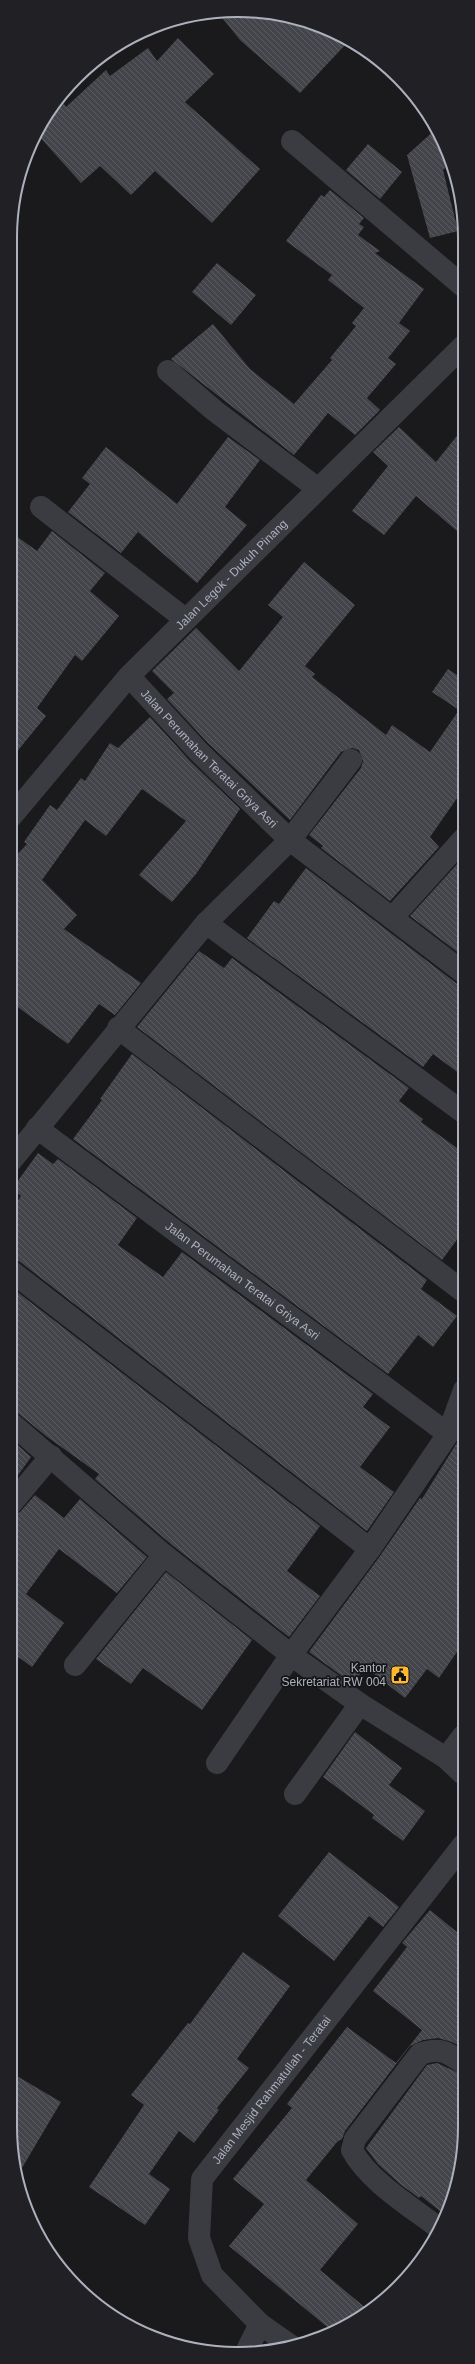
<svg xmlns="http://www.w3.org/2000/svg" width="475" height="2364" font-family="Arial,sans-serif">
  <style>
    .building { fill: url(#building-back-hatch) }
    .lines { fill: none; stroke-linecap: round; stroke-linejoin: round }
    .minor { stroke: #3b3c42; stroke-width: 22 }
    .tertiary { stroke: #3b3c42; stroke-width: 22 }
    .labels { text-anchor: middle; stroke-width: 3.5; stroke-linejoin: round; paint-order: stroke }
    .street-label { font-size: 12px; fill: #acb1bd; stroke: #151518 }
    .poi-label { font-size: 12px; fill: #acb1bd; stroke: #151518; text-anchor: end }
    .rim { fill: none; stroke: #acb1bd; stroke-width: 2 }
  </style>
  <defs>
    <pattern id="building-back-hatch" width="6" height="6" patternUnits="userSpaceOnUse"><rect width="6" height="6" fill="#44454a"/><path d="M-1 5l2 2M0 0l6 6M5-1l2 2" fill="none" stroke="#5c5d62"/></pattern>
  </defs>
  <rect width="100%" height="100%" fill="#1a1a1d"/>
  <g class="building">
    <path d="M 267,12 L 335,32 L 347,43 L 300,93 L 240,40 L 220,15 Z"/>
    <path d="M 178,38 L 214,74 L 185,102 L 260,169 L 212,223 L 155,171 L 131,195 L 100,166 L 81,183 L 37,134 L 39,127 L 64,104 L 66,107 L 106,70 L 110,76 L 148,48 L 157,61 Z"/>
    <path d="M 436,129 L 442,137 L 449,164 L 443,170 L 458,231 L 430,238 L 407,155 Z"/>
    <path d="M 368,144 L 402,172 L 380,199 L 346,170 Z"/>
    <path d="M 330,190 L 364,218 L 359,224 L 364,227 L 358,235 L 380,251 L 375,253 L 424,289 L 399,323 L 410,331 L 388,358 L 396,364 L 367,398 L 380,410 L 355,435 L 328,413 L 294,455 L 171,359 L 213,324 L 250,369 L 294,404 L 332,360 L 330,358 L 356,326 L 352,323 L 364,308 L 328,280 L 332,275 L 286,241 L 321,195 L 324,197 Z"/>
    <path d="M 217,263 L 256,295 L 231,325 L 192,292 Z"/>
    <path d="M 399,427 L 436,462 L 464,427 L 464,537 L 416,496 L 384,535 L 352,511 L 388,466 L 373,452 Z"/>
    <path d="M 228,437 L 260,460 L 225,507 L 247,525 L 197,583 L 138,532 L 121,553 L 68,512 L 90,484 L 82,478 L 106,447 L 177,504 Z"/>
    <path d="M 52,531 L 105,573 L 90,591 L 119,616 L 82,661 L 75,655 L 37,708 L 46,716 L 11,759 L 12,533 L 37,551 Z"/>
    <path d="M 304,562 L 355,605 L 305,666 L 315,674 L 312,677 L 386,735 L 392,725 L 430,752 L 459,710 L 432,692 L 448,669 L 464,680 L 464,788 L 430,837 L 439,847 L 390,901 L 321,848 L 323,846 L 309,835 L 361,768 L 363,761 L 359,750 L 352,748 L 341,752 L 290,820 L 208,743 L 167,699 L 174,693 L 152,671 L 196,628 L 239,671 L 283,617 L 268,605 Z"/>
    <path d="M 150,717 L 190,761 L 240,809 L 196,874 L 172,902 L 139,875 L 186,821 L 142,789 L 106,836 L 85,820 L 42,880 L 77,915 L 64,929 L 141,983 L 115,1015 L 99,1004 L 68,1044 L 11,1002 L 11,861 L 27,844 L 24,842 L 50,805 L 57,810 L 81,778 L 85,781 L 110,743 L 118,748 Z"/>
    <path d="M 459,862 L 464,866 L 464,957 L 410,916 Z"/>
    <path d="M 306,868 L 456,983 L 464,985 L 464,1077 L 433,1054 L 423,1067 L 247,938 L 274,901 L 279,904 Z"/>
    <path d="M 199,951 L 224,968 L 232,958 L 409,1088 L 399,1101 L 423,1119 L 421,1122 L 464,1153 L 464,1230 L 442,1260 L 137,1027 Z"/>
    <path d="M 132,1054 L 427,1280 L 421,1289 L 457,1316 L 433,1347 L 418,1335 L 388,1374 L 73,1139 L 102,1100 L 100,1099 Z"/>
    <path d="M 38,1153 L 53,1164 L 58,1159 L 137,1218 L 118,1245 L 163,1277 L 182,1252 L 373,1394 L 363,1407 L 390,1427 L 360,1467 L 394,1492 L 367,1531 L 19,1261 L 11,1259 L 11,1210 L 21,1196 L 12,1189 Z"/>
    <path d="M 11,1287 L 320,1526 L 287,1571 L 320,1596 L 289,1637 L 172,1545 L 95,1479 L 99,1474 L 46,1436 L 19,1414 L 11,1411 Z"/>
    <path d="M 464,1428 L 463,1643 L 439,1678 L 427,1669 L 405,1698 L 365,1667 L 353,1684 L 309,1652 L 380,1556 L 420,1498 L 422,1499 L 458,1441 Z"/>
    <path d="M 11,1439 L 31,1457 L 11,1485 Z"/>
    <path d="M 35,1495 L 64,1518 L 80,1499 L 147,1557 L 117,1593 L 59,1549 L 26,1594 L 64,1623 L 32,1667 L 10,1651 L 11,1516 L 20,1512 Z"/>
    <path d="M 166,1572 L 252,1640 L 202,1710 L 143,1668 L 131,1684 L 96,1659 Z"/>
    <path d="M 355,1732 L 402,1768 L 389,1785 L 425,1811 L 403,1841 L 372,1818 L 374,1815 L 323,1777 Z"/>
    <path d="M 329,1852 L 399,1907 L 383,1927 L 369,1916 L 334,1961 L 278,1916 Z"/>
    <path d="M 430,1910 L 463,1937 L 463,2048 L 452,2042 L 438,2038 L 423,2040 L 410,2046 L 345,2131 L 342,2139 L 337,2142 L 306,2180 L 358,2224 L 320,2270 L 367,2309 L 331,2330 L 229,2246 L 264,2204 L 233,2179 L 292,2108 L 287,2104 L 347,2027 L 396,2063 L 422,2030 L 373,1991 L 407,1947 L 402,1943 Z"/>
    <path d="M 243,1952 L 290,1986 L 237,2059 L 249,2068 L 217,2108 L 219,2110 L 194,2143 L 179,2131 L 149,2174 L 170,2189 L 145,2225 L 89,2187 L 144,2105 L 131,2095 L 188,2023 L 190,2024 Z"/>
    <path d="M 437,2063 L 463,2075 L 463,2156 L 445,2215 L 421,2196 L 419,2198 L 400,2184 L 378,2164 L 366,2148 L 427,2065 Z"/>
    <path d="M 10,2072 L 61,2102 L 19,2173 L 10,2126 Z"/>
  </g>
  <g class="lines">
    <g class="minor">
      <path d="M 292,141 L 464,287"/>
      <path d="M 168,371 L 215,411 L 317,488"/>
      <path d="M 41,507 L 185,619"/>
      <path id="s1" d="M 129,676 L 199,752 L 290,840 L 464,973"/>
      <path d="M 392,918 L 464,838"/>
      <path d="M 206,923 L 464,1113"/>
      <path d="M 118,1028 L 464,1292"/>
      <path id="s2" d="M 37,1128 L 448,1434"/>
      <path d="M 11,1161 L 206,923 L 290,840 L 351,760"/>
      <path d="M 11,1271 L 370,1549"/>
      <path d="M 11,1423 L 164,1555 L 291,1655 L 360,1704 L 446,1758 L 463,1774"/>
      <path d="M 11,1504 L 51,1456"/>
      <path d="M 75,1665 L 164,1555"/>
      <path d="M 446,1758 L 463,1736"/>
      <path d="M 217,1763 L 291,1655 L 370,1549 L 448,1434 L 464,1390"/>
      <path d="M 295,1794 L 360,1704"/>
      <path d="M 440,2229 C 413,2208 368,2181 352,2150 L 355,2139 L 420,2054 C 440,2047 447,2052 463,2063"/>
      <path d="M 260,2324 L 290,2345"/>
      <path id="s3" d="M 247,2350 L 260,2324 L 212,2275 L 199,2238 L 202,2179 L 463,1845"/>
    </g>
    <path class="tertiary" id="s4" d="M 11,817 L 129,676 L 464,345"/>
  </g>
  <defs>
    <symbol id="civic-square" viewBox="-11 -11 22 22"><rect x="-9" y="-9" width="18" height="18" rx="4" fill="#ffb730" stroke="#151518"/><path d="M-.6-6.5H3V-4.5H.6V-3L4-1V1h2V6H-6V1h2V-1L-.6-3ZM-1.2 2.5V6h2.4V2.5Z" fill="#111"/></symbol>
  </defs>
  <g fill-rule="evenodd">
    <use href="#civic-square" x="389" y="1664" width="22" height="22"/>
  </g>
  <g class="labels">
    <g class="street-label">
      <text dy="4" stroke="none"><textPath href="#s4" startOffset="328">Jalan Legok - Dukuh Pinang</textPath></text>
      <text dy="4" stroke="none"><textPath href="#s1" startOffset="115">Jalan Perumahan Teratai Griya Asri</textPath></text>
      <text dy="4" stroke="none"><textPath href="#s2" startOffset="256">Jalan Perumahan Teratai Griya Asri</textPath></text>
      <text dy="4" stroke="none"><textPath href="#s3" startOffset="309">Jalan Mesjid Rahmatullah - Teratai</textPath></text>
    </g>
    <g class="poi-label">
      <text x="386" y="1672">Kantor<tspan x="386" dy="14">Sekretariat RW 004</tspan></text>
    </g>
  </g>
  <path d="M0 0H475V2364H0ZM237 17H238A220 220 0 0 1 458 237V2127A220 220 0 0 1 238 2347H237A220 220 0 0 1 17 2127V237A220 220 0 0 1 237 17Z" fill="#212125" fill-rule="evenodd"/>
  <path class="rim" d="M237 17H238A220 220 0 0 1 458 237V2127A220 220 0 0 1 238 2347H237A220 220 0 0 1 17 2127V237A220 220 0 0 1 237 17Z"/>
</svg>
